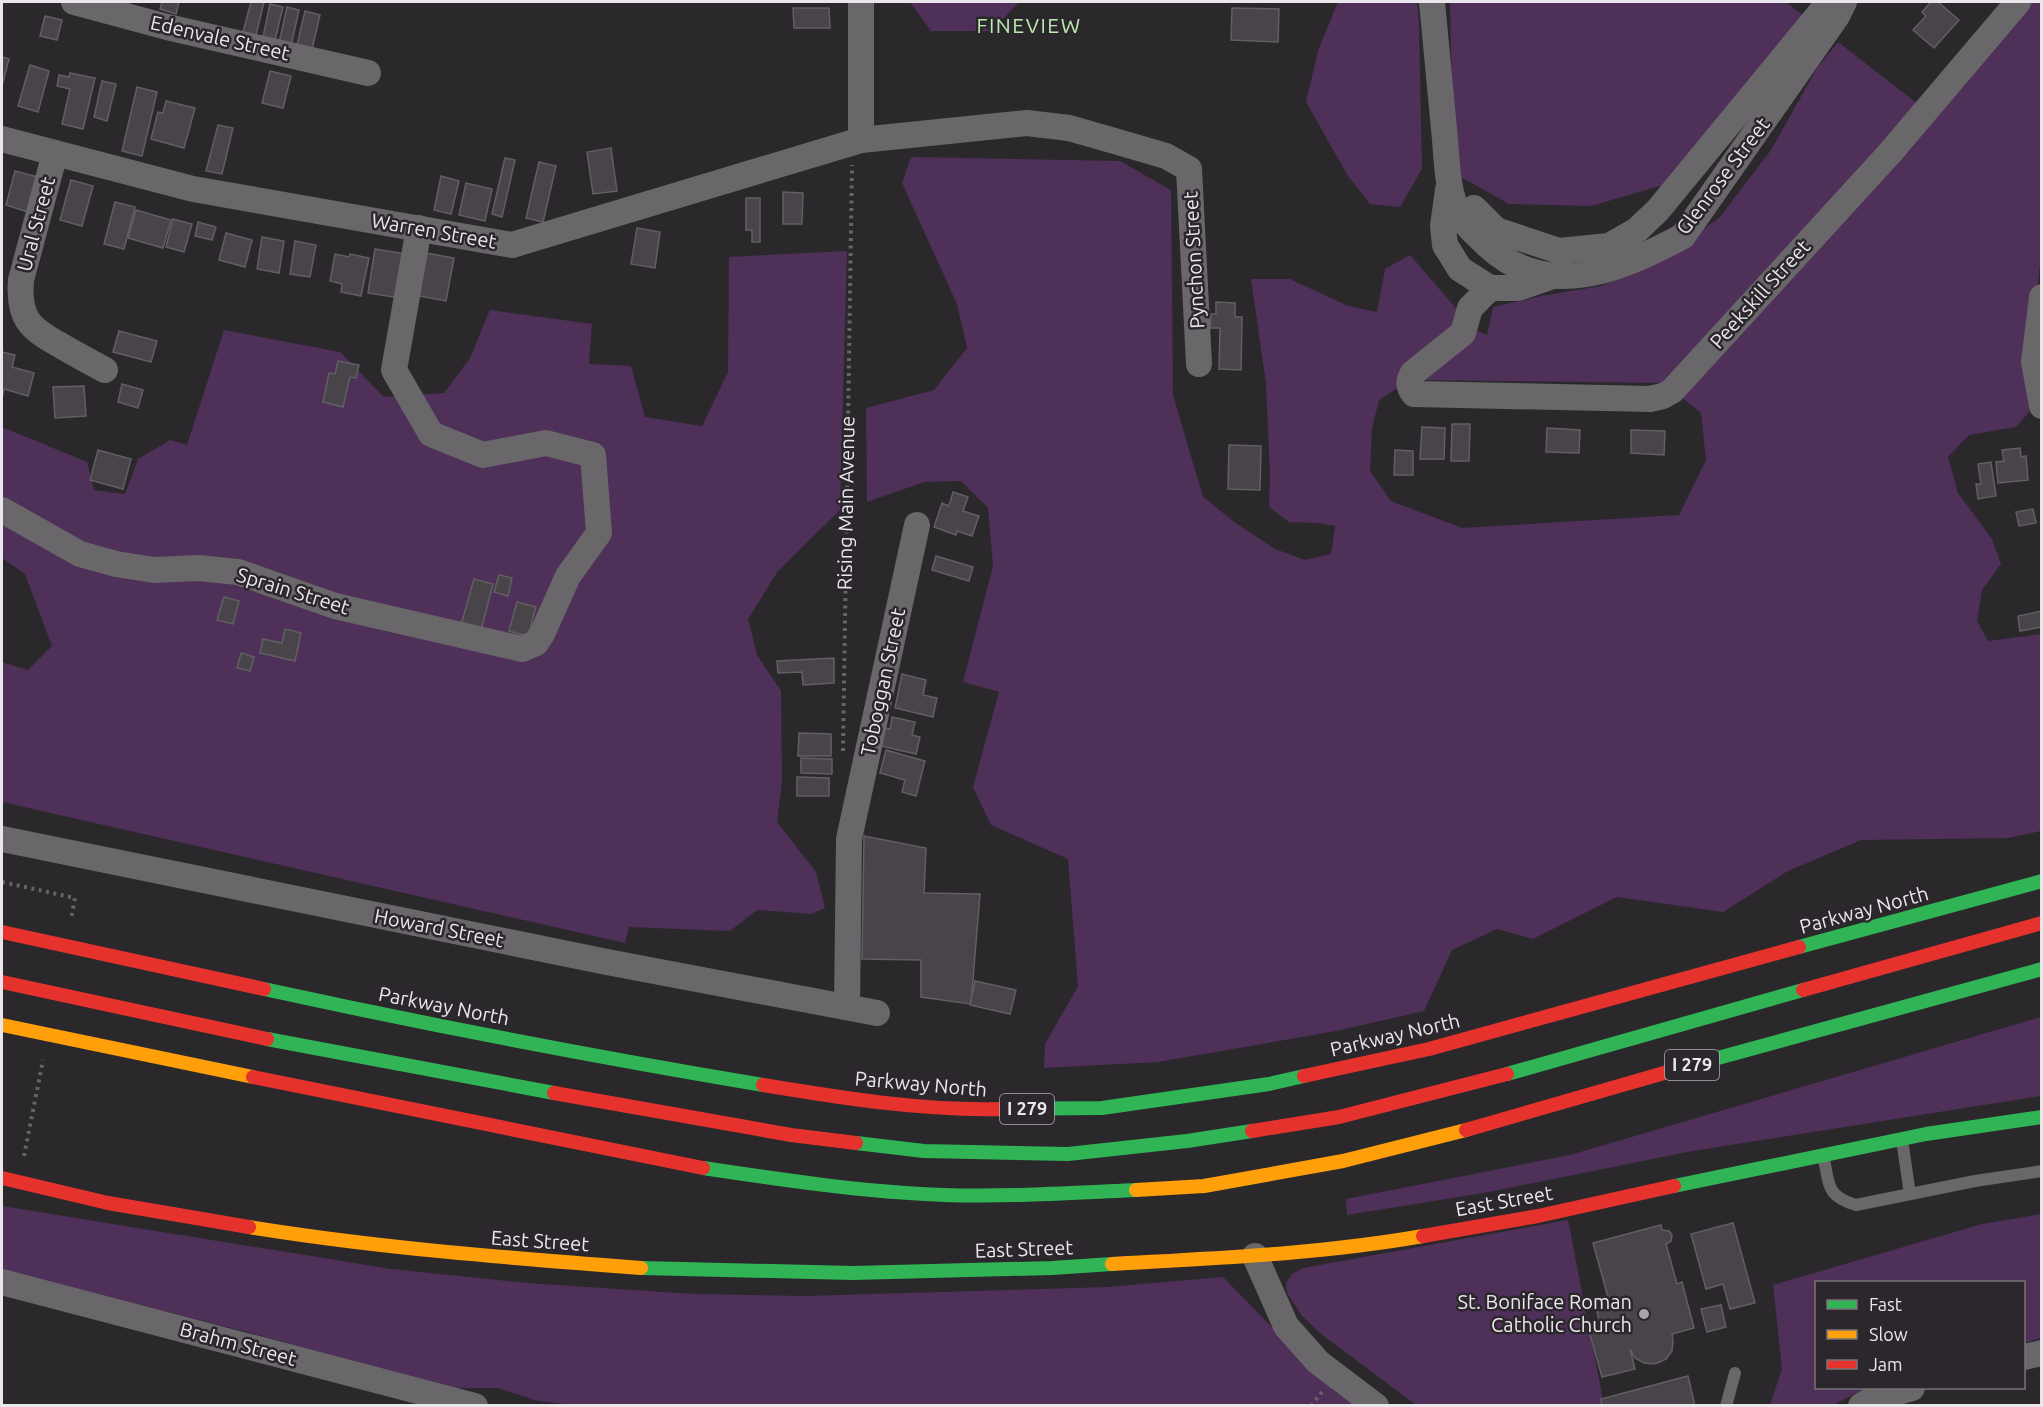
<svg xmlns="http://www.w3.org/2000/svg" width="2043" height="1407" font-family="Ubuntu,sans-serif">
  <style>
    .green { fill: #4e3058; fill-rule: evenodd }
    .building { fill: #484449; stroke: #615f62; stroke-width: 1.5 }
    .lines { fill: none; stroke-linecap: round; stroke-linejoin: round }
    .path { stroke: #676468; stroke-width: 4; stroke-dasharray: 3 4.5; stroke-linecap: butt }
    .lane { stroke: #69676a; stroke-width: 12 }
    .street { stroke: #69676a; stroke-width: 26 }
    .fast { stroke: #30b455; stroke-width: 14 }
    .slow { stroke: #ff9f0a; stroke-width: 14 }
    .jam { stroke: #e5322d; stroke-width: 14 }
    .poi-dot { fill: #a7a4a8; stroke: #2c272d; stroke-width: 2 }
    .labels { text-anchor: middle; stroke-width: 5; stroke-linejoin: round; paint-order: stroke }
    .shield { fill: #2c272d; stroke: #b1adb2; stroke-width: 1.5 }
    .shield-label { font-size: 18px; font-weight: bold; fill: #eae6eb }
    .street-label { font-size: 20px; fill: #eae6eb; stroke: #2c272d }
    .poi-label { font-size: 20px; fill: #eae6eb; stroke: #2c272d; text-anchor: end }
    .neighbourhood-label { font-size: 21px; letter-spacing: 1.5px; fill: #bbebab; stroke: #2c272d }
  </style>
  <rect width="100%" height="100%" fill="#2b282c"/>
  <g class="green">
    <path d="M 910,2 L 1019,2 L 992,31 L 931,31 Z"/>
    <path d="M 1338,2 L 1417,2 L 1419,25 L 1422,169 L 1400,207 L 1370,204 L 1348,176 L 1306,102 L 1318,51 Z"/>
    <path d="M 1450,2 L 1786,2 L 1805,17 L 1667,184 L 1591,206 L 1509,204 L 1459,176 L 1452,93 Z"/>
    <path d="M 2027,2 L 2041,2 L 2042,250 L 2027,369 L 2035,405 L 2016,427 L 1969,435 L 1948,457 L 1958,493 L 1992,539 L 2001,564 L 1982,590 L 1977,621 L 1988,641 L 2041,634 L 2041,831 L 2008,838 L 1861,840 L 1788,871 L 1723,912 L 1617,897 L 1533,939 L 1497,929 L 1452,950 L 1424,1011 L 1336,1031 L 1158,1062 L 1044,1068 L 1045,1044 L 1078,986 L 1068,859 L 991,825 L 973,787 L 999,692 L 963,682 L 993,566 L 988,508 L 961,481 L 924,482 L 867,502 L 866,408 L 934,390 L 967,348 L 957,304 L 902,183 L 911,157 L 1120,161 L 1171,190 L 1173,395 L 1203,497 L 1237,524 L 1275,549 L 1305,560 L 1331,554 L 1335,526 L 1318,523 L 1289,522 L 1269,507 L 1270,477 L 1266,384 L 1251,279 L 1290,279 L 1348,306 L 1377,312 L 1385,269 L 1410,255 L 1474,329 L 1487,335 L 1493,307 L 1541,296 L 1601,286 L 1662,260 L 1720,217 L 1771,150 L 1817,68 L 1838,42 L 1927,111 ZM 1410,380 L 1664,383 L 1701,413 L 1706,460 L 1679,515 L 1462,528 L 1391,501 L 1370,471 L 1372,428 L 1379,400 Z"/>
    <path d="M 847,251 L 840,510 L 778,571 L 748,619 L 757,655 L 781,691 L 782,782 L 777,822 L 816,872 L 825,908 L 811,914 L 757,910 L 730,931 L 629,927 L 625,943 L 2,802 L 2,662 L 28,670 L 52,646 L 25,574 L 2,558 L 2,427 L 87,462 L 94,490 L 125,494 L 138,459 L 170,440 L 187,445 L 224,330 L 340,352 L 384,397 L 444,393 L 470,358 L 490,310 L 592,324 L 589,364 L 631,366 L 645,417 L 702,426 L 728,372 L 729,257 Z"/>
    <path d="M 2041,1017 L 2041,1096 L 1692,1151 L 1489,1192 L 1347,1215 L 1346,1199 L 1570,1155 Z"/>
    <path d="M 2,1206 L 391,1269 L 527,1283 L 694,1294 L 806,1296 L 1108,1287 L 1223,1277 L 1335,1392 L 1354,1405 L 582,1406 L 538,1401 L 498,1388 L 454,1388 L 243,1331 L 2,1270 Z"/>
    <path d="M 2041,1214 L 2041,1338 L 2024,1343 L 2024,1282 L 1816,1282 L 1816,1388 L 1866,1388 L 1833,1405 L 1770,1405 L 1782,1369 L 1773,1285 L 1982,1224 Z"/>
    <path d="M 1568,1220 L 1604,1405 L 1416,1405 L 1321,1334 L 1302,1316 L 1287,1293 L 1286,1283 L 1292,1274 L 1303,1268 Z"/>
  </g>
  <g class="building">
    <path d="M 162,2 L 179,2 L 176,14 L 160,9 Z"/>
    <path d="M 251,2 L 264,2 L 256,35 L 243,32 Z"/>
    <path d="M 1931,2 L 1938,2 L 1959,20 L 1934,48 L 1913,30 L 1926,16 L 1922,12 Z"/>
    <path d="M 270,4 L 283,7 L 275,40 L 263,37 Z"/>
    <path d="M 287,7 L 299,10 L 291,46 L 279,43 Z"/>
    <path d="M 793,8 L 829,8 L 830,28 L 794,28 Z"/>
    <path d="M 1232,8 L 1279,9 L 1278,42 L 1231,40 Z"/>
    <path d="M 305,11 L 320,15 L 312,49 L 297,45 Z"/>
    <path d="M 45,16 L 62,20 L 57,40 L 40,36 Z"/>
    <path d="M 2,57 L 9,59 L 2,86 Z"/>
    <path d="M 30,65 L 49,71 L 38,112 L 18,106 Z"/>
    <path d="M 270,71 L 291,76 L 283,108 L 262,103 Z"/>
    <path d="M 70,73 L 95,78 L 83,129 L 62,124 L 70,89 L 57,86 L 59,75 L 69,77 Z"/>
    <path d="M 102,81 L 116,84 L 107,121 L 94,117 Z"/>
    <path d="M 137,87 L 157,92 L 142,156 L 122,151 Z"/>
    <path d="M 166,101 L 195,108 L 184,148 L 151,139 L 158,112 L 163,113 Z"/>
    <path d="M 218,125 L 233,128 L 222,174 L 206,171 Z"/>
    <path d="M 611,148 L 617,191 L 593,194 L 587,152 Z"/>
    <path d="M 505,158 L 515,160 L 502,217 L 492,214 Z"/>
    <path d="M 539,162 L 556,166 L 543,222 L 526,218 Z"/>
    <path d="M 15,171 L 38,177 L 28,212 L 6,205 Z"/>
    <path d="M 441,176 L 459,181 L 451,214 L 434,210 Z"/>
    <path d="M 71,180 L 93,186 L 82,226 L 60,220 Z"/>
    <path d="M 466,183 L 492,189 L 485,221 L 459,215 Z"/>
    <path d="M 783,192 L 803,193 L 802,224 L 783,224 Z"/>
    <path d="M 746,198 L 760,198 L 760,242 L 752,242 L 752,230 L 746,230 Z"/>
    <path d="M 115,202 L 135,207 L 124,249 L 104,244 Z"/>
    <path d="M 136,210 L 171,220 L 163,248 L 128,238 Z"/>
    <path d="M 173,219 L 192,224 L 184,252 L 166,247 Z"/>
    <path d="M 198,222 L 216,227 L 212,240 L 195,236 Z"/>
    <path d="M 637,228 L 660,232 L 655,268 L 631,264 Z"/>
    <path d="M 226,233 L 252,240 L 245,267 L 219,260 Z"/>
    <path d="M 262,237 L 284,241 L 279,273 L 257,269 Z"/>
    <path d="M 295,241 L 316,245 L 310,277 L 290,274 Z"/>
    <path d="M 375,249 L 407,254 L 399,298 L 368,293 Z"/>
    <path d="M 426,253 L 454,258 L 446,301 L 419,296 Z"/>
    <path d="M 335,254 L 349,257 L 350,254 L 369,258 L 361,296 L 341,292 L 342,284 L 330,281 Z"/>
    <path d="M 1216,302 L 1235,303 L 1235,317 L 1242,317 L 1241,370 L 1219,369 L 1220,328 L 1210,328 L 1211,314 L 1216,314 Z"/>
    <path d="M 119,331 L 157,341 L 151,362 L 113,352 Z"/>
    <path d="M 2,352 L 15,355 L 12,367 L 34,373 L 28,396 L 4,389 L 2,398 Z"/>
    <path d="M 338,361 L 359,365 L 356,378 L 350,377 L 343,407 L 323,402 L 329,373 L 335,374 Z"/>
    <path d="M 122,384 L 143,390 L 138,408 L 118,402 Z"/>
    <path d="M 84,386 L 86,416 L 55,418 L 53,387 Z"/>
    <path d="M 1452,424 L 1470,424 L 1469,461 L 1451,461 Z"/>
    <path d="M 1422,427 L 1445,428 L 1444,459 L 1420,459 Z"/>
    <path d="M 1547,428 L 1580,430 L 1579,453 L 1546,452 Z"/>
    <path d="M 1631,430 L 1665,431 L 1664,455 L 1631,453 Z"/>
    <path d="M 1229,445 L 1261,446 L 1260,490 L 1228,489 Z"/>
    <path d="M 2020,448 L 2021,457 L 2026,456 L 2028,480 L 1998,483 L 1996,462 L 2004,461 L 2002,450 Z"/>
    <path d="M 98,450 L 131,459 L 123,489 L 90,480 Z"/>
    <path d="M 1395,450 L 1413,451 L 1413,475 L 1394,475 Z"/>
    <path d="M 1991,462 L 1996,496 L 1978,499 L 1976,484 L 1981,484 L 1978,464 Z"/>
    <path d="M 953,492 L 968,497 L 963,511 L 979,516 L 972,536 L 957,531 L 956,535 L 934,527 L 942,503 L 949,506 Z"/>
    <path d="M 2033,509 L 2036,523 L 2019,526 L 2016,512 Z"/>
    <path d="M 936,556 L 973,567 L 969,581 L 932,570 Z"/>
    <path d="M 499,575 L 512,578 L 508,596 L 494,592 Z"/>
    <path d="M 474,579 L 493,584 L 481,630 L 461,625 Z"/>
    <path d="M 224,597 L 239,601 L 233,624 L 217,620 Z"/>
    <path d="M 517,602 L 536,607 L 528,636 L 509,631 Z"/>
    <path d="M 2042,611 L 2042,627 L 2020,631 L 2018,616 Z"/>
    <path d="M 285,629 L 301,633 L 295,661 L 260,653 L 263,639 L 282,643 Z"/>
    <path d="M 241,653 L 254,657 L 250,671 L 237,668 Z"/>
    <path d="M 834,658 L 834,683 L 803,685 L 802,672 L 778,673 L 777,661 Z"/>
    <path d="M 902,674 L 926,680 L 923,695 L 937,698 L 933,717 L 895,708 Z"/>
    <path d="M 892,717 L 915,722 L 912,735 L 920,737 L 916,754 L 877,745 L 881,727 L 890,729 Z"/>
    <path d="M 799,733 L 831,734 L 831,756 L 798,756 Z"/>
    <path d="M 886,750 L 925,761 L 916,796 L 902,792 L 905,780 L 880,773 Z"/>
    <path d="M 801,758 L 832,759 L 832,774 L 801,773 Z"/>
    <path d="M 797,777 L 829,778 L 829,796 L 797,796 Z"/>
    <path d="M 864,836 L 926,848 L 924,893 L 980,894 L 971,1004 L 921,997 L 921,960 L 862,959 Z"/>
    <path d="M 975,981 L 1016,990 L 1010,1014 L 970,1005 Z"/>
    <path d="M 1733,1223 L 1755,1303 L 1730,1309 L 1723,1284 L 1706,1289 L 1691,1234 Z"/>
    <path d="M 1661,1225 L 1662,1230 L 1669,1231 L 1672,1235 L 1671,1241 L 1666,1244 L 1677,1284 L 1682,1282 L 1694,1328 L 1672,1334 L 1673,1341 L 1672,1351 L 1666,1359 L 1660,1362 L 1654,1364 L 1644,1363 L 1635,1358 L 1630,1349 L 1635,1369 L 1602,1377 L 1589,1331 L 1601,1328 L 1594,1300 L 1608,1297 L 1593,1243 Z"/>
    <path d="M 1721,1305 L 1726,1327 L 1707,1332 L 1701,1309 Z"/>
    <path d="M 1688,1376 L 1695,1406 L 1602,1406 L 1601,1399 Z"/>
  </g>
  <g class="lines">
    <g class="path">
      <path d="M 843,751 L 852,165"/>
      <path d="M 2,882 L 75,898 L 71,920"/>
      <path d="M 24,1156 L 43,1060"/>
      <path d="M 1311,1406 L 1322,1392"/>
    </g>
    <g class="lane">
      <path d="M 1902,1140 L 1910,1194"/>
      <path d="M 1823,1155 C 1830,1184 1825,1196 1856,1205 L 1975,1181 L 2042,1171"/>
      <path d="M 1726,1406 L 1735,1373"/>
    </g>
    <g class="street">
      <path d="M 74,2 L 167,27 L 368,73"/>
      <path d="M 1432,2 C 1436,44 1440,86 1444,129 C 1447,156 1446,188 1458,213 C 1464,224 1477,235 1486,244 C 1546,302 1621,270 1683,236 L 1837,16 L 1844,2"/>
      <path d="M 2,139 L 193,189 L 512,245 L 861,140 L 1027,123 L 1069,128 L 1118,142 L 1166,156 L 1189,169 L 1199,364"/>
      <path d="M 861,140 L 861,2"/>
      <path d="M 55,153 L 21,280 C 18,318 29,328 60,345 C 75,354 90,362 105,370"/>
      <path d="M 1448,190 L 1443,226 L 1445,245 L 1460,269 L 1490,288 L 1518,288 L 1553,276"/>
      <path d="M 1474,208 L 1496,230 L 1559,251 L 1609,246 L 1637,230 L 1658,210 L 1820,13"/>
      <path d="M 1490,288 L 1470,308 L 1463,333 L 1413,373 C 1408,381 1408,387 1414,394 L 1650,399 L 1663,396 L 1672,391 L 1889,154 L 2018,2"/>
      <path d="M 2042,297 L 2034,362 L 2042,406"/>
      <path d="M 2,510 L 80,554 L 116,564 L 154,570 L 198,568 L 238,572 L 335,606 L 522,649 L 536,643 L 542,634 L 568,576 L 599,533 L 593,455 L 546,443 L 483,455 L 431,434 L 394,370 L 419,228"/>
      <path d="M 2,839 L 607,962 L 877,1013"/>
      <path d="M 847,1007 L 849,839 L 917,525"/>
      <path d="M 1255,1256 L 1286,1326 L 1318,1362 L 1376,1406"/>
      <path d="M 2,1282 L 475,1406"/>
      <path d="M 2024,1357 L 2042,1353"/>
      <path d="M 1861,1406 L 1871,1400 L 1912,1388"/>
    </g>
    <g class="fast">
      <path d="M 1799,947 L 2042,881"/>
      <path d="M 264,989 C 429,1025 596,1057 763,1085"/>
      <path d="M 267,1039 L 554,1093"/>
      <path d="M 1685,1067 L 2042,969"/>
      <path d="M 1507,1074 L 1803,990"/>
      <path d="M 1002,1109 L 1102,1108 L 1269,1084 L 1304,1076"/>
      <path d="M 856,1143 L 924,1151 L 1068,1154 L 1187,1141 L 1252,1131"/>
      <path d="M 703,1168 C 783,1180 863,1192 944,1195 C 1008,1197 1072,1193 1136,1190"/>
      <path d="M 1674,1186 L 1926,1134 L 2042,1117"/>
      <path d="M 641,1268 L 853,1273 L 1052,1268 L 1112,1264"/>
    </g>
    <g class="slow">
      <path d="M 2,1025 L 253,1077"/>
      <path d="M 1136,1190 L 1204,1186 L 1343,1161 L 1466,1130"/>
      <path d="M 249,1227 C 379,1248 509,1258 641,1268"/>
      <path d="M 1112,1264 C 1216,1258 1320,1254 1423,1236"/>
    </g>
    <g class="jam">
      <path d="M 2,932 L 264,989"/>
      <path d="M 2,982 L 267,1039"/>
      <path d="M 1803,990 L 2042,923"/>
      <path d="M 1304,1076 L 1429,1049 L 1799,947"/>
      <path d="M 253,1077 L 703,1168"/>
      <path d="M 763,1085 C 842,1098 922,1111 1002,1109"/>
      <path d="M 554,1093 L 791,1135 L 856,1143"/>
      <path d="M 1466,1130 L 1685,1067"/>
      <path d="M 1252,1131 L 1339,1117 L 1507,1074"/>
      <path d="M 2,1178 L 108,1203 L 249,1227"/>
      <path d="M 1423,1236 L 1538,1216 L 1674,1186"/>
    </g>
  </g>
  <circle class="poi-dot" cx="1644" cy="1314" r="6"/>
  <g class="labels">
    <g class="shield">
      <rect x="1665" y="1050" width="54" height="30" rx="4.5"/>
      <rect x="1000" y="1094" width="54" height="30" rx="4.5"/>
    </g>
    <g class="shield-label">
      <text x="1692" y="1071">I 279</text>
      <text x="1027" y="1115">I 279</text>
    </g>
    <g class="street-label">
      <text transform="translate(220 38) rotate(13)" y="7">Edenvale Street</text>
      <text transform="translate(1723 176) rotate(-53)" y="7">Glenrose Street</text>
      <text transform="translate(36 224) rotate(-75)" y="7">Ural Street</text>
      <text transform="translate(434 231) rotate(10)" y="7">Warren Street</text>
      <text transform="translate(1194 260) rotate(-93)" y="7">Pynchon Street</text>
      <text transform="translate(1760 294) rotate(-48)" y="7">Peekskill Street</text>
      <text transform="translate(846 503) rotate(-89)" y="7">Rising Main Avenue</text>
      <text transform="translate(293 591) rotate(17)" y="7">Sprain Street</text>
      <text transform="translate(883 682) rotate(-78)" y="7">Toboggan Street</text>
      <text transform="translate(1864 910) rotate(-15)" y="7">Parkway North</text>
      <text transform="translate(439 928) rotate(11)" y="7">Howard Street</text>
      <text transform="translate(444 1006) rotate(11)" y="7">Parkway North</text>
      <text transform="translate(1395 1035) rotate(-13)" y="7">Parkway North</text>
      <text transform="translate(921 1084) rotate(5)" y="7">Parkway North</text>
      <text transform="translate(1504 1201) rotate(-10)" y="7">East Street</text>
      <text transform="translate(540 1241) rotate(4)" y="7">East Street</text>
      <text transform="translate(1024 1249) rotate(-2)" y="7">East Street</text>
      <text transform="translate(238 1344) rotate(15)" y="7">Brahm Street</text>
    </g>
    <g class="poi-label">
      <text x="1632" y="1309">St. Boniface Roman<tspan x="1632" dy="23">Catholic Church</tspan></text>
    </g>
    <g class="neighbourhood-label">
      <text x="1029" y="33">FINEVIEW</text>
    </g>
  </g>
  <rect width="2043" height="1407" fill="none" stroke="#eae6eb" stroke-width="6"/>
  <rect x="1815" y="1281" width="210" height="108" fill="#2c272d" stroke="#787379" stroke-width="1.5"/>
  <rect x="1827" y="1300" width="30" height="9" fill="#30b455" stroke="#787379" stroke-width="1.5"/>
  <text x="1869" y="1311" font-size="18" fill="#eae6eb">Fast</text>
  <rect x="1827" y="1330" width="30" height="9" fill="#ff9f0a" stroke="#787379" stroke-width="1.5"/>
  <text x="1869" y="1341" font-size="18" fill="#eae6eb">Slow</text>
  <rect x="1827" y="1360" width="30" height="9" fill="#e5322d" stroke="#787379" stroke-width="1.5"/>
  <text x="1869" y="1371" font-size="18" fill="#eae6eb">Jam</text>
</svg>
